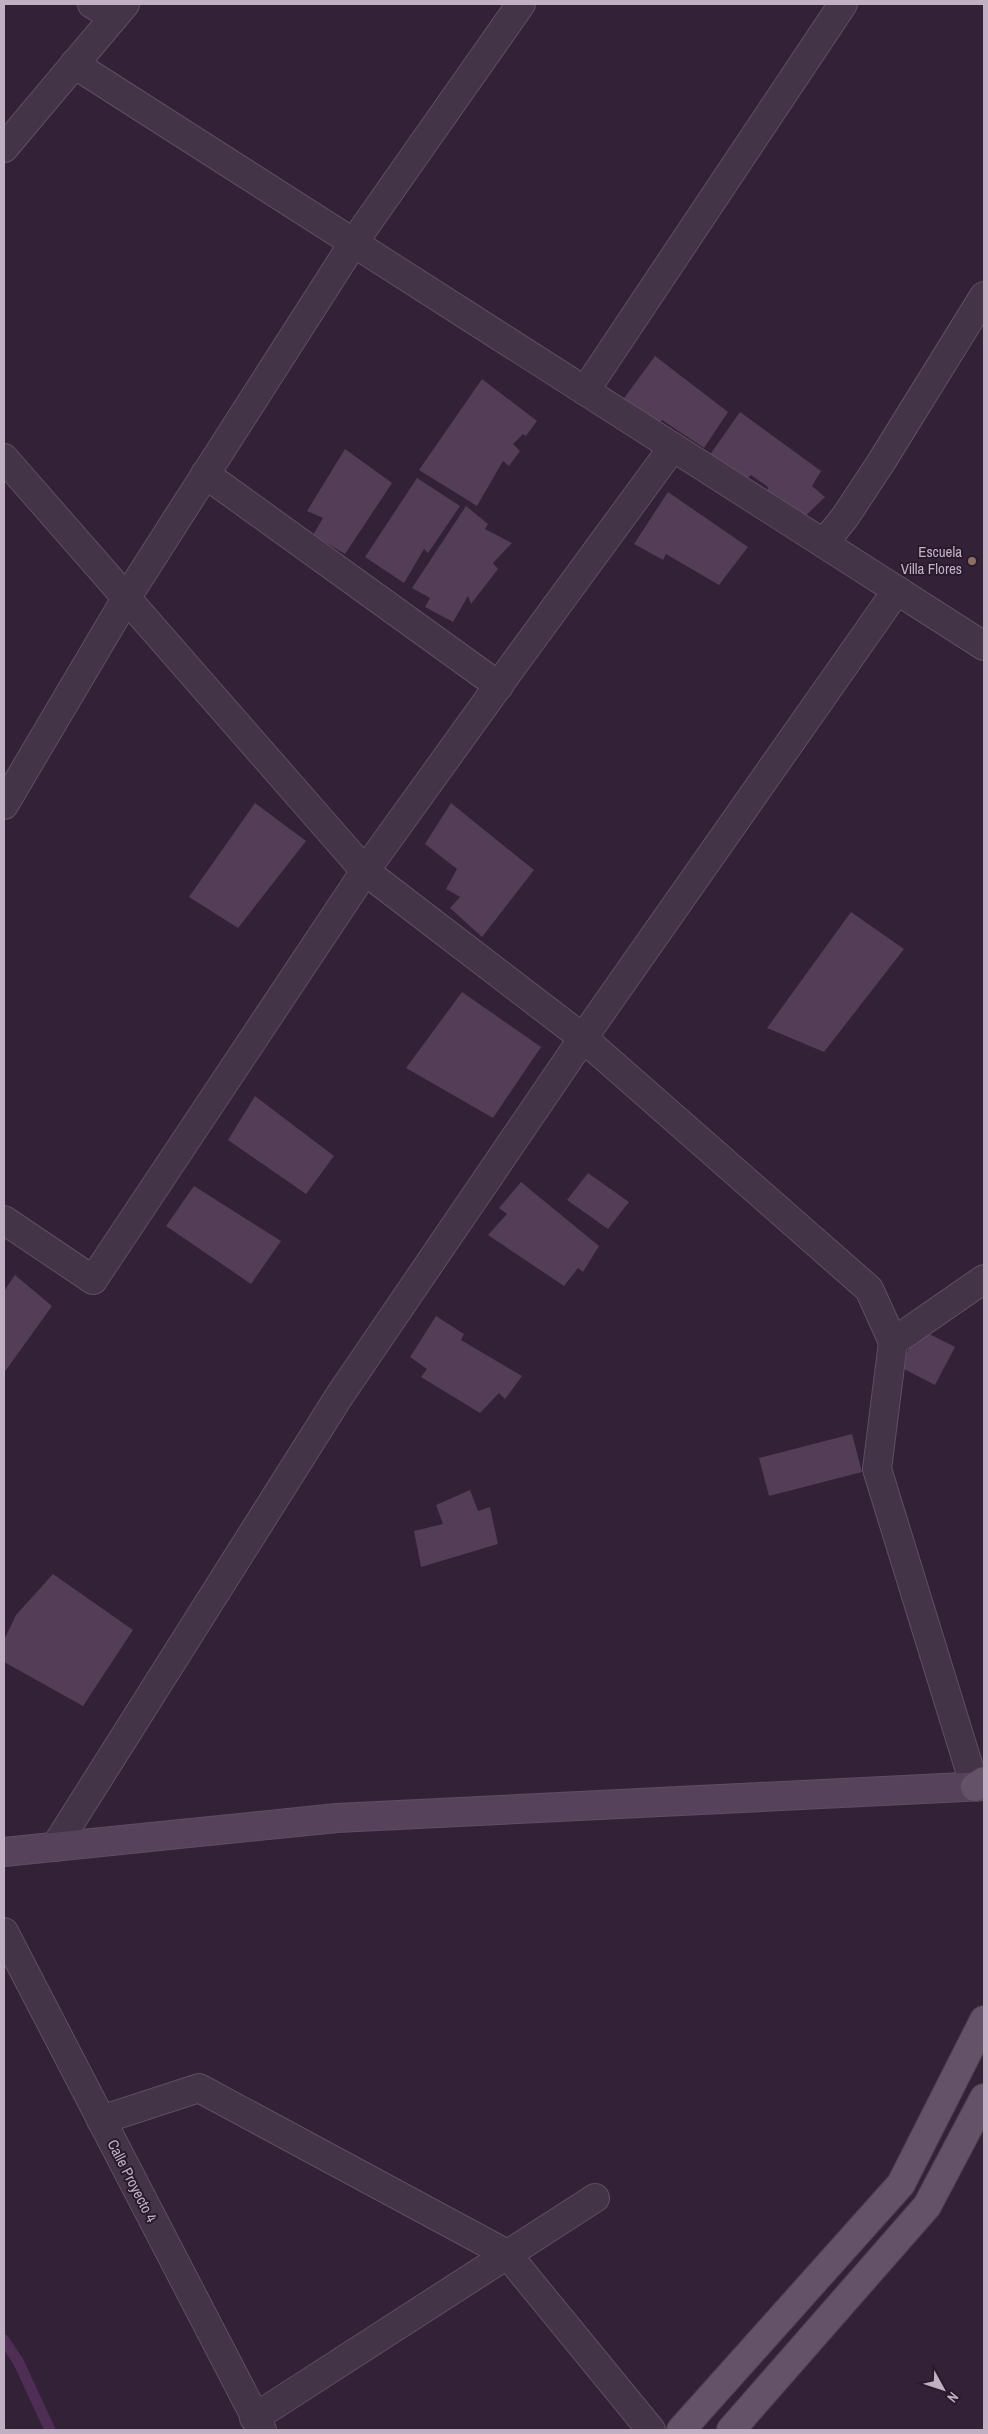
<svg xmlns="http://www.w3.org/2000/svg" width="988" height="2434" font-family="'Archivo Narrow',sans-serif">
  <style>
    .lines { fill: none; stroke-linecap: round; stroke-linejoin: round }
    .stream { stroke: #4e2e55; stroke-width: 11 }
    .building { fill: #533d57 }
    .minor-casing { stroke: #5f4f62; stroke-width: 30 }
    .secondary-casing { stroke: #5f4f62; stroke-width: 30 }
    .primary-casing { stroke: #4e3e51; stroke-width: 30 }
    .minor { stroke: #443448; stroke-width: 28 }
    .secondary { stroke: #57425b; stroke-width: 28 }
    .primary { stroke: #645268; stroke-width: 28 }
    .education-dot { fill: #8d6e63; stroke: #291a2c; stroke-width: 2 }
    .labels { text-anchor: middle; stroke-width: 4; stroke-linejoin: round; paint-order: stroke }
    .poi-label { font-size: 15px; fill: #c1afc4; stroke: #291a2c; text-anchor: end }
    .street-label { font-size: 15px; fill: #c1afc4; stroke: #291a2c }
  </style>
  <rect width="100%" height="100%" fill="#332137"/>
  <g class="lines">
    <path class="stream" d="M 4,2340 L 18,2361 L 50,2430"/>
  </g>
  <g class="building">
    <path d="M 655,356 L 728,412 L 704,448 L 662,420 L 655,427 L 622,401 Z"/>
    <path d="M 482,379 L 537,421 L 526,436 L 523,434 L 513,444 L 520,451 L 509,466 L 503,461 L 477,506 L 419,470 Z"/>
    <path d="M 740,412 L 821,471 L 812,486 L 825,497 L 797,524 L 766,500 L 768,487 L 751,475 L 741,484 L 709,456 Z"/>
    <path d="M 345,449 L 392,483 L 345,554 L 313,535 L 323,518 L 307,511 Z"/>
    <path d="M 417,478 L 460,506 L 428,553 L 424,549 L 404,583 L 365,557 Z"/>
    <path d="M 668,492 L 748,547 L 719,585 L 666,554 L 663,560 L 634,544 Z"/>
    <path d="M 466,506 L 488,524 L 485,529 L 512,543 L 493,563 L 498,569 L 471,604 L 468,596 L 453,622 L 425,607 L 430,598 L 412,588 Z"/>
    <path d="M 255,803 L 306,841 L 238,928 L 189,897 Z"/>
    <path d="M 451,803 L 534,870 L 482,937 L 450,908 L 460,897 L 446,889 L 457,869 L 425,844 Z"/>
    <path d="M 851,912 L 904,949 L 824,1052 L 767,1028 Z"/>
    <path d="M 462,992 L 541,1047 L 493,1118 L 406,1068 Z"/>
    <path d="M 255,1096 L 334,1156 L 306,1194 L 228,1140 Z"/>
    <path d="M 588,1173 L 629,1202 L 608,1229 L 567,1200 Z"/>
    <path d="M 521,1182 L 599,1246 L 583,1272 L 578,1268 L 564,1286 L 488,1235 L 507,1214 L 499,1208 Z"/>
    <path d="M 194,1186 L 281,1241 L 251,1284 L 166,1226 Z"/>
    <path d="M 15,1275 L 52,1306 L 4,1373 L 4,1291 Z"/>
    <path d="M 436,1316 L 464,1334 L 461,1340 L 522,1376 L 505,1399 L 499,1393 L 480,1413 L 421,1377 L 427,1369 L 410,1357 Z"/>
    <path d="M 919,1329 L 955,1347 L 935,1385 L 900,1367 Z"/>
    <path d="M 852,1434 L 862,1472 L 769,1496 L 759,1458 Z"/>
    <path d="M 470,1490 L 478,1511 L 490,1507 L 498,1544 L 421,1567 L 414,1531 L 443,1524 L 436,1505 Z"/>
    <path d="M 53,1574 L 133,1630 L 83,1706 L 4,1662 L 4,1640 L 16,1615 Z"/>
  </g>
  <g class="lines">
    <defs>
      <g id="minor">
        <path d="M 92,4 L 114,17"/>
        <path d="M 74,64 L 984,646"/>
        <path d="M 4,148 L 125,4"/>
        <path d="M 585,391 L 843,4"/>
        <path d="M 4,458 L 365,871 L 583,1038 L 869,1289 L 893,1342 L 877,1469 L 975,1787"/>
        <path d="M 205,474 L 499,686"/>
        <path d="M 824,543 L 845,517 L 880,464 L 984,296"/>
        <path d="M 4,805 L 127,597 L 354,242 L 521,4"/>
        <path d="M 4,1220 L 93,1280 L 365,871 L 514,664 L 673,447"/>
        <path d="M 893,1342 L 984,1279"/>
        <path d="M 55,1847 L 340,1395 L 583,1038 L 897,590"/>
        <path d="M 4,1932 L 262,2430"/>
        <path d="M 101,2120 L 199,2088 L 507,2254 L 651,2430"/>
        <path d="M 254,2418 L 595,2198"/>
      </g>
      <path id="secondary" d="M 4,1852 L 337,1818 L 984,1786"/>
      <g id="primary">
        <path d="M 975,1787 L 984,1781"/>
        <path d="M 681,2430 L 901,2184 L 984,2020"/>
        <path d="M 731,2430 L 927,2206 L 984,2098"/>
      </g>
    </defs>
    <use href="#minor" class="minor-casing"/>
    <use href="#secondary" class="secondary-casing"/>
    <use href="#primary" class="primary-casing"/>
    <use href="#minor" class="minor"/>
    <use href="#secondary" class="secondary"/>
    <use href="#primary" class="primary"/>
  </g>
  <circle class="education-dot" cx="972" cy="561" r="5"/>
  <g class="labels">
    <g class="poi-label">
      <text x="962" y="557">Escuela<tspan x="962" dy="17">Villa Flores</tspan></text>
    </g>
    <g class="street-label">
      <text transform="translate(132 2181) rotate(63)" y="5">Calle Proyecto 4</text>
    </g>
  </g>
  <rect width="988" height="2434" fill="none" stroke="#c1afc4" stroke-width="10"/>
  <g transform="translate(943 2389) rotate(130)" stroke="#291a2c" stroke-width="4" paint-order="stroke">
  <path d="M0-4L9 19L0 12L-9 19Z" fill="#c1afc4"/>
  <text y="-8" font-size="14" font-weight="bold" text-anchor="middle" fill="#c1afc4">N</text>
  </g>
</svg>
